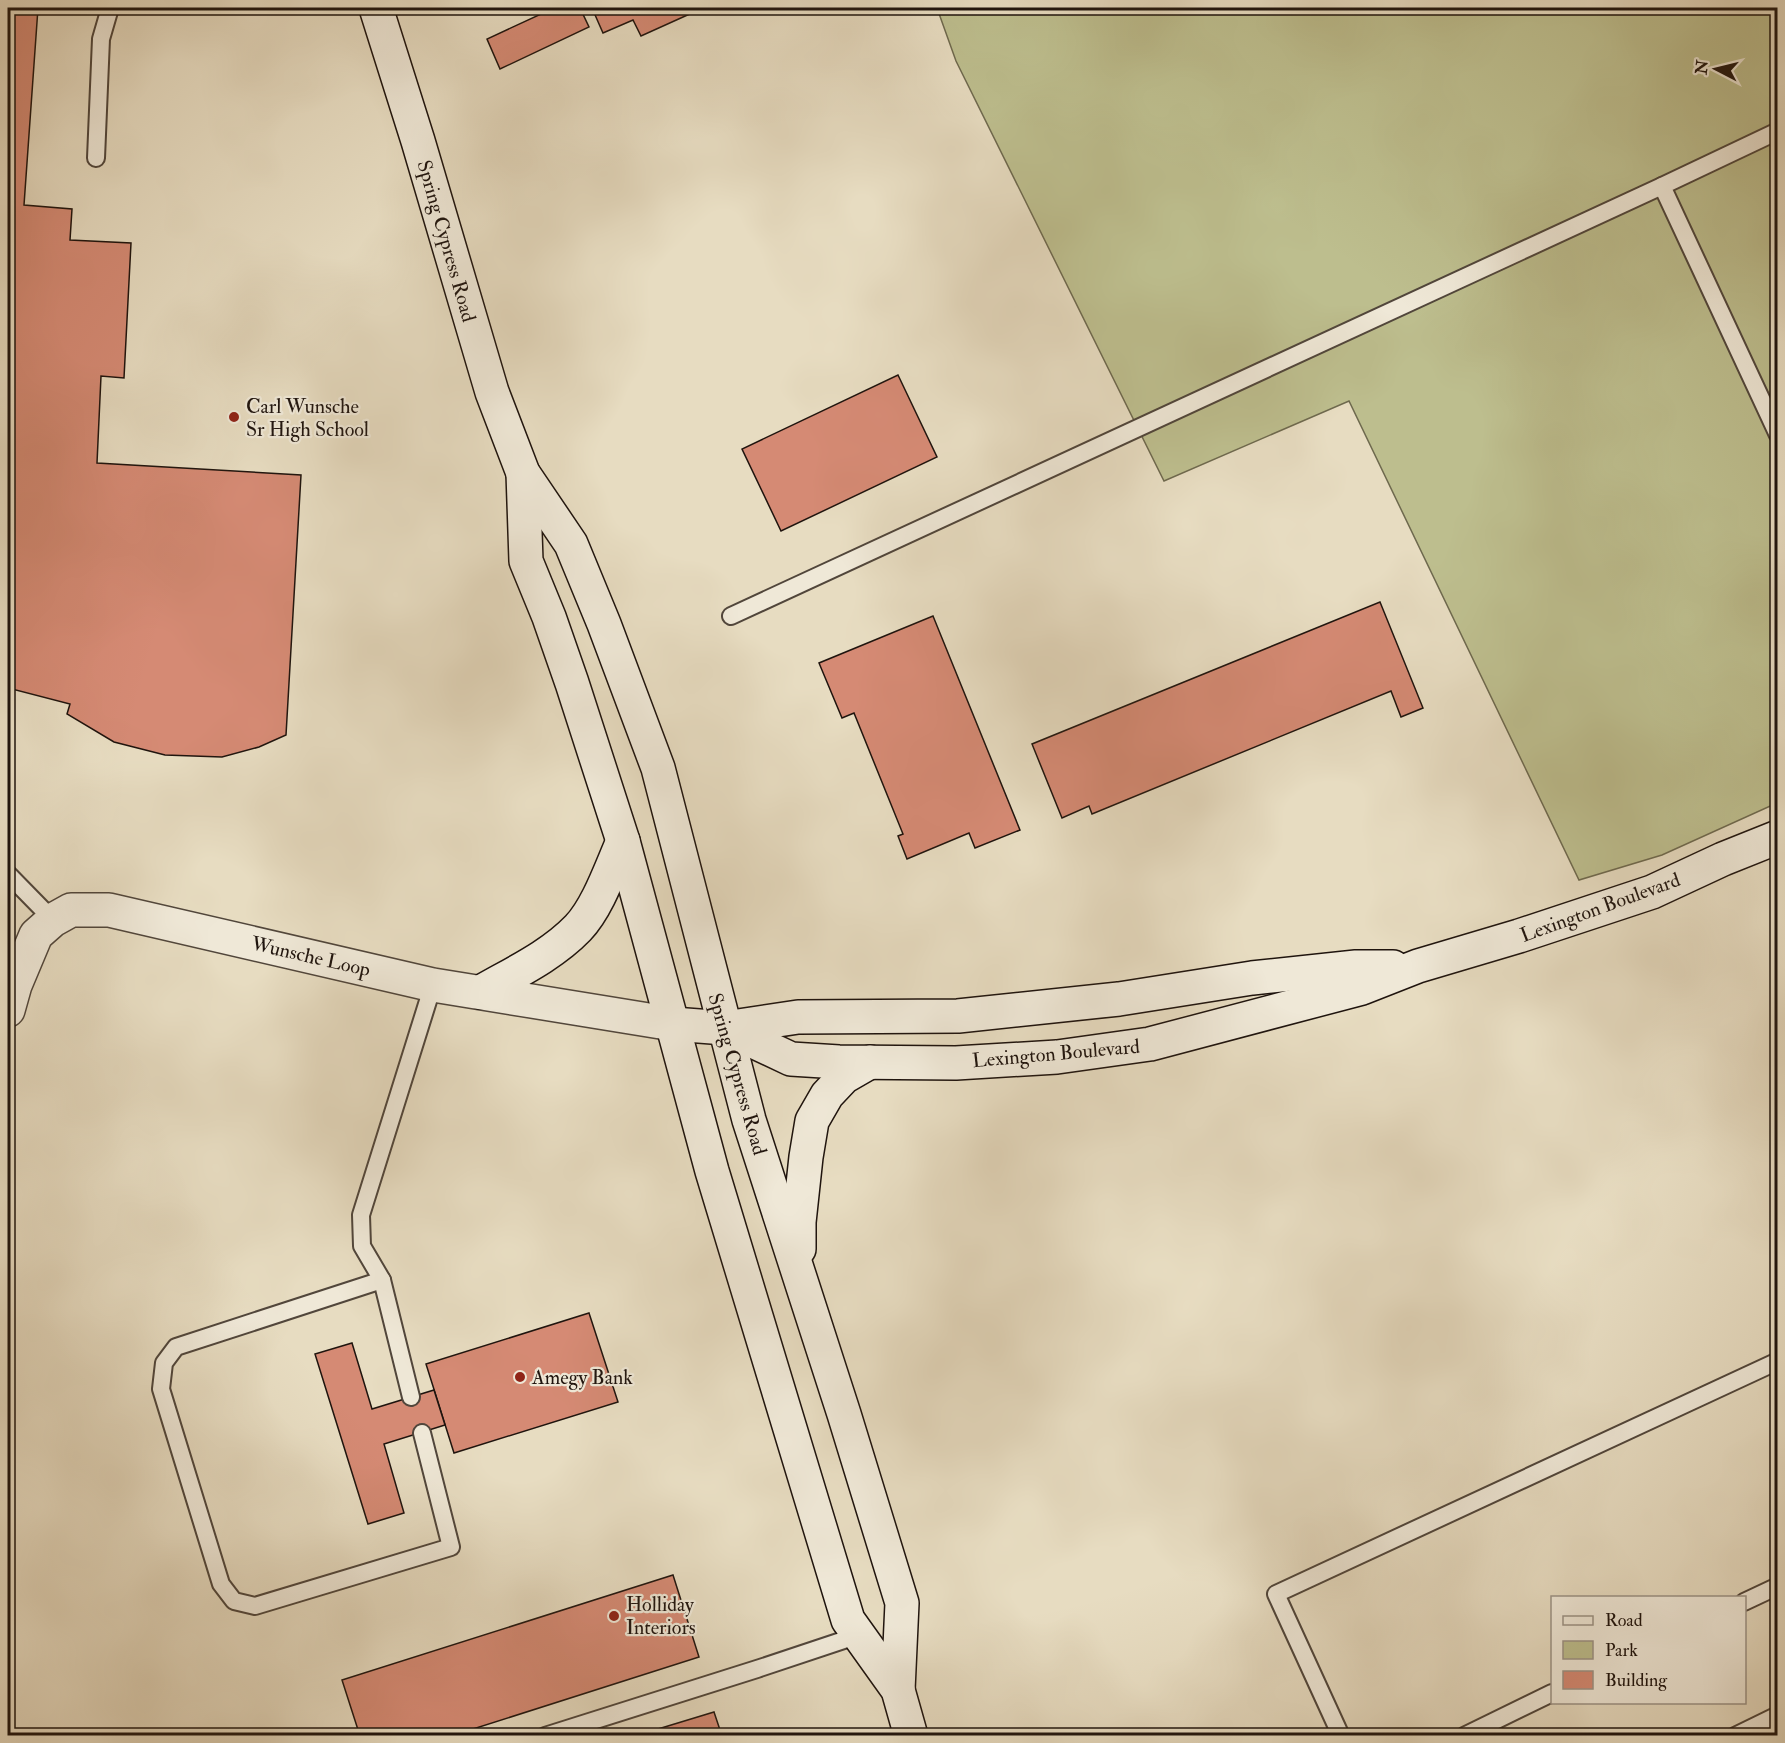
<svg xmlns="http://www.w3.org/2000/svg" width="1785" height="1743" font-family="'IM FELL Double Pica',serif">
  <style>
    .green { fill: #bdbe8e; stroke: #6e694e; stroke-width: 1.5 }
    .building { fill: #d58a74; stroke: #1f140e; stroke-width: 1.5 }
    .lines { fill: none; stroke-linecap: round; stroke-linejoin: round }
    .service-casing { stroke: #51463b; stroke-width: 20 }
    .minor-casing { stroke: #51463b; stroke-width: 36 }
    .secondary-casing { stroke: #1f140e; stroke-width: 36 }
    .service { stroke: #efe8d7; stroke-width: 16 }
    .minor { stroke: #efe8d7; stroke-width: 33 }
    .secondary { stroke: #efe8d7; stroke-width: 33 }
    .poi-dot { fill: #8f2418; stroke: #efe8d7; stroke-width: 2 }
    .labels { text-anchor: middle; stroke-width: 4.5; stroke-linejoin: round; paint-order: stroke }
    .street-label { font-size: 20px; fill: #1f140e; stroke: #efe8d7 }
    .poi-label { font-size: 20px; fill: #1f140e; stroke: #efe8d7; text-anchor: start }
  </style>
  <rect width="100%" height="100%" fill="#e7dcc1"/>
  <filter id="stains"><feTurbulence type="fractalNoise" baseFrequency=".00333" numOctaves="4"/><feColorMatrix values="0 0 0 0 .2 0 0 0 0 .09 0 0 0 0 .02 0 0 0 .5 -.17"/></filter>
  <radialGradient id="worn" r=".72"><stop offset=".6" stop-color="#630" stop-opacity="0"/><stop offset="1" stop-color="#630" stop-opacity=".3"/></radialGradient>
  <path class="green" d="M 937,8 L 1777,8 L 1777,803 L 1662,855 L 1579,880 L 1349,401 L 1164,481 L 956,61 Z"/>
  <g class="building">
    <path d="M 8,8 L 38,8 L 24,205 L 72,209 L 70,240 L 131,243 L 124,378 L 101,376 L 97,463 L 301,475 L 286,735 L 259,747 L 222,757 L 165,755 L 114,742 L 67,714 L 70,704 L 8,688 Z"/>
    <path d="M 554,8 L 580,8 L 589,27 L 500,69 L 487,39 Z"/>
    <path d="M 592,8 L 703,8 L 641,36 L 633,20 L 603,33 Z"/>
    <path d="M 898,375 L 937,457 L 781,531 L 742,449 Z"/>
    <path d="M 1380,602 L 1423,708 L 1401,717 L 1391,691 L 1092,814 L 1089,806 L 1062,818 L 1032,744 Z"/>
    <path d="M 933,616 L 1020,830 L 975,848 L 969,833 L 907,859 L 898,836 L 903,834 L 854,713 L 842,718 L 819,663 Z"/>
    <path d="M 589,1313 L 618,1402 L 454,1453 L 426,1364 Z"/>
    <path d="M 352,1343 L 372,1409 L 434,1390 L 445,1425 L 384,1444 L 404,1513 L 368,1524 L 315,1354 Z"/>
    <path d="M 673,1575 L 699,1657 L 451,1736 L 360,1736 L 342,1680 Z"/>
    <path d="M 714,1712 L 722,1736 L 635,1736 Z"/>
  </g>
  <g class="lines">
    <defs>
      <g id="service">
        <path d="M 1778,131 L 1662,186 L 1778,435"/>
        <path d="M 96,158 L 101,39 L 110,8"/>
        <path d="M 731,616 L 1662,186"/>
        <path d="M 8,874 L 53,920"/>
        <path d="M 382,1280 L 176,1347 L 164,1363 L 161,1389 L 221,1584 L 234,1601 L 255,1606 L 451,1547 L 422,1433"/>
        <path d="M 411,1397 L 382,1280 L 362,1246 L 361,1215 L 433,985"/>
        <path d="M 1744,1602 L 1778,1586"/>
        <path d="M 545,1736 L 757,1669 L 859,1635"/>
        <path d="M 1341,1736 L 1276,1594 L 1778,1361"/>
        <path d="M 1464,1736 L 1552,1693"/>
        <path d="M 1735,1736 L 1778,1715"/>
      </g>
      <path id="minor" d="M 8,1010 L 15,985 L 36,935 L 53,920 L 71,910 L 109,910 L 433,985 L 673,1024"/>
      <g id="secondary">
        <path d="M 376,8 L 418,141 L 492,392 L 523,473 L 571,544 L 604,624 L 658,768 L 749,1120 L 844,1414 L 902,1603 L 898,1690"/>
        <path d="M 523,473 L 526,561 L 549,617 L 572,683 L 623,841 L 712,1171 L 848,1620 L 898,1690 L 911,1736"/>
        <path d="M 481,992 C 514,973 551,956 578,928 C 598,907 611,868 623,841"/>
        <path d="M 673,1024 L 725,1028 L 798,1017 L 958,1016 L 1119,999 L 1252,978 L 1356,967 L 1393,967"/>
        <path d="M 725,1028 L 791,1059 L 839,1062 L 956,1063 L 1057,1057 L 1150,1044 L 1362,988 L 1418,966 L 1519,936 L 1652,892 L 1723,859 L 1778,837"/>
        <path d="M 799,1249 L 799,1222 L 806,1157 L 812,1121 L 827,1095 L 844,1077 L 870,1062"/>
      </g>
    </defs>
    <use href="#service" class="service-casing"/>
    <use href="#minor" class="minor-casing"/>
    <use href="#secondary" class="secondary-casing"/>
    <use href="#service" class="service"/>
    <use href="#minor" class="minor"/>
    <use href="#secondary" class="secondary"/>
  </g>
  <g class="poi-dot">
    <circle cx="234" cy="417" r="6"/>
    <circle cx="520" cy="1377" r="6"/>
    <circle cx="614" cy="1616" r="6"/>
  </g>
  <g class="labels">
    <g class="street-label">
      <text transform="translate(447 241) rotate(74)" y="7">Spring Cypress Road</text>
      <text transform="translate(1600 907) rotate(-20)" y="7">Lexington Boulevard</text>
      <text transform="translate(311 956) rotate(13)" y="7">Wunsche Loop</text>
      <text transform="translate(1056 1053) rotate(-5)" y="7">Lexington Boulevard</text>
      <text transform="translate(738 1074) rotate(74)" y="7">Spring Cypress Road</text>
    </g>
    <g class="poi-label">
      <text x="246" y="413">Carl Wunsche<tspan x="246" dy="23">Sr High School</tspan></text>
      <text x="532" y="1384">Amegy Bank</text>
      <text x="626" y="1611">Holliday<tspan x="626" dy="23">Interiors</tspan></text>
    </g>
  </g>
  <rect width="1785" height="1743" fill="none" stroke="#e7dcc1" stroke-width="30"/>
  <rect x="9" y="9" width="1767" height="1725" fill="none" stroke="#1f140e" stroke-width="3"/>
  <rect x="15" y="15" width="1755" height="1713" fill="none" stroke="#1f140e" stroke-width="1.5"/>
  <rect x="1551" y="1596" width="195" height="108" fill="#efe8d7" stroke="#9c9387" stroke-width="1.5"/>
  <rect x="1563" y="1616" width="30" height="9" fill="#efe8d7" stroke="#9c9387" stroke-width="1.5"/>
  <text x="1605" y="1626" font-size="18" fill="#1f140e">Road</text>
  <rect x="1563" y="1641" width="30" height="18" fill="#bdbe8e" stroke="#9c9387" stroke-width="1.5"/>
  <text x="1605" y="1656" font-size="18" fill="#1f140e">Park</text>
  <rect x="1563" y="1671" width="30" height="18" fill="#d58a74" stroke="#9c9387" stroke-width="1.5"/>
  <text x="1605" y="1686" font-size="18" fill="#1f140e">Building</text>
  <g transform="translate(1716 69) rotate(277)" stroke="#efe8d7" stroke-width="4.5" paint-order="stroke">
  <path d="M0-4.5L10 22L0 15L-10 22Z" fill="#1f140e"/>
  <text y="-9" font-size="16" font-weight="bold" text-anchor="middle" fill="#1f140e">N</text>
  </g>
  <rect width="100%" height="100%" filter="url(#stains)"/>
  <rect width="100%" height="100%" fill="url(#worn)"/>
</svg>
